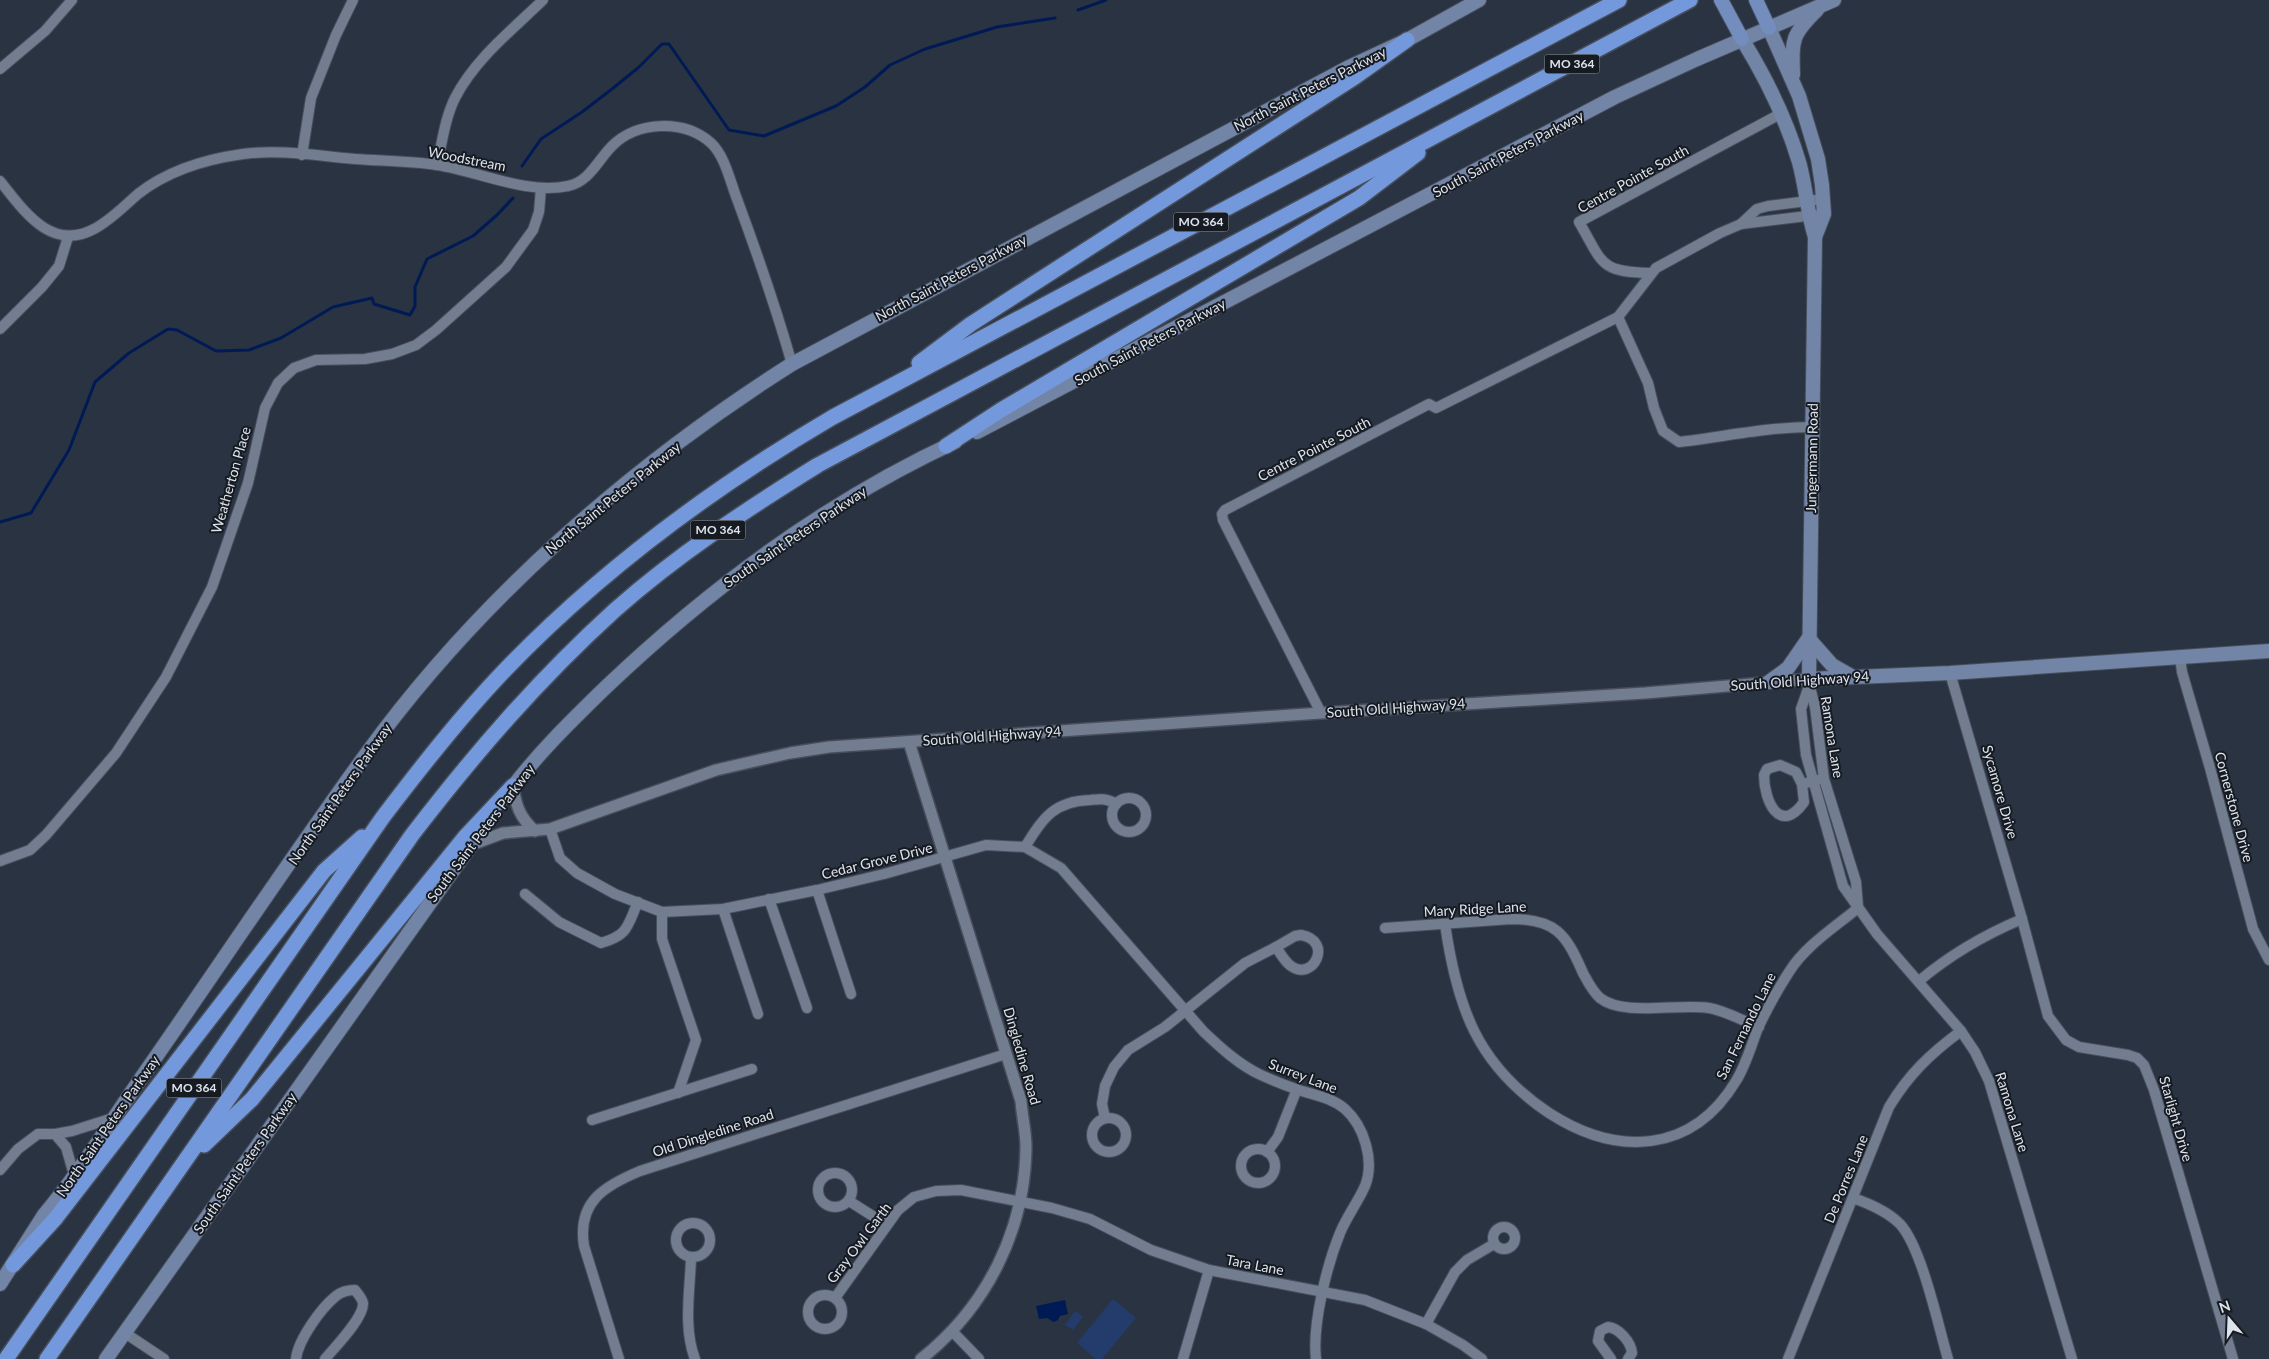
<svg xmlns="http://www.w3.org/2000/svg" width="2269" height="1359" font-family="Lato,sans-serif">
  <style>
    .green { fill: #233c6b }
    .water { fill: #001a55 }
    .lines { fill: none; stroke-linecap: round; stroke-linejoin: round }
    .stream { stroke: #001a55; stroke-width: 3 }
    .minor-casing { stroke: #474e5b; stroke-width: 12 }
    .tertiary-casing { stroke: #474e5b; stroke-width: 14 }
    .secondary-casing { stroke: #474e5b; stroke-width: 16 }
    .primary-casing { stroke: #474e5b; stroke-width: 16 }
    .motorway-casing { stroke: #474e5b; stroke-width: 18 }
    .minor { stroke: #737d90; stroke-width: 10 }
    .tertiary { stroke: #737d90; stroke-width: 11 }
    .secondary { stroke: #7385a7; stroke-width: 14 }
    .primary { stroke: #738ebe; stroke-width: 14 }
    .motorway { stroke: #7399dc; stroke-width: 15 }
    .labels { text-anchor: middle; stroke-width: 4; stroke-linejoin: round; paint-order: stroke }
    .shield { fill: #161a21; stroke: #a1a7b0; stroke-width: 1 }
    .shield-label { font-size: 12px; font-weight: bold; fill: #dde3ed }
    .street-label { font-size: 14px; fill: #dde3ed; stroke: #161a21 }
  </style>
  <rect width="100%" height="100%" fill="#2a3342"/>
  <g class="green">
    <path d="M 1113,1299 L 1136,1318 L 1102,1359 L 1096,1359 L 1077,1343 Z"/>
    <path d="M 1075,1311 L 1083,1317 L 1073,1330 L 1065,1325 Z"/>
  </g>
  <path class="water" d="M 1065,1300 L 1068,1314 L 1060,1316 L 1058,1320 L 1054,1322 L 1047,1318 L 1039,1319 L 1036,1306 Z"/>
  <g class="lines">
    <g class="stream">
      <path d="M 1078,10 L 1106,0"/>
      <path d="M 522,166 L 541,139 L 582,112 L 612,89 L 639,67 L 662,44 L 669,44 L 729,130 L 764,136 L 836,106 L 865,87 L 890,65 L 925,49 L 997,27 L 1055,18"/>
      <path d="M 0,522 L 31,513 L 69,450 L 95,382 L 129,353 L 168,329 L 177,330 L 216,351 L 249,350 L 281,338 L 333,307 L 372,298 L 374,304 L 410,315 L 415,306 L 415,287 L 427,259 L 473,236 L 497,215 L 513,198"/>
    </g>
    <defs>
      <g id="minor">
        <path d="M 0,69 L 45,31 L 72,0"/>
        <path d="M 302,155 L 311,98 L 336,35 L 353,0"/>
        <path d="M 437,165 C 442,143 445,118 455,98 C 475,59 512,30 543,0"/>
        <path d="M 0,181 C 24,211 51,252 94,229 C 111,220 124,206 138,194 C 167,171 207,159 243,154 C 280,149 318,156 355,159 C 382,161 410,161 437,165 C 478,171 527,195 568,186 C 589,182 598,160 612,146 C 637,121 684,119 711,143 C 725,156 730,181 737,199 C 757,253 776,308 792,364"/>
        <path d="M 1741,224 L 1757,209 L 1768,206 L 1823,199"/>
        <path d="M 1650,273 C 1599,272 1603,263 1579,222 L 1782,113"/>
        <path d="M 0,329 L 42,287 L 59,266 L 68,237"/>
        <path d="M 1812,427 C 1767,427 1723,437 1679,442 L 1663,431 L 1654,408 L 1648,383 L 1618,317 L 1656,268 L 1720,233 L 1741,224 L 1815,215"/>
        <path d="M 2180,657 L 2182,672 L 2210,768 L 2253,929 L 2269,960"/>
        <path d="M 1950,673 L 2022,919 L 2048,1016 L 2066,1040 L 2079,1047 L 2128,1055 L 2137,1058 L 2144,1065 L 2154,1090 L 2233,1359"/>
        <path d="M 1809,683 L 1815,707 L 1824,779 L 1856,882 L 1858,907"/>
        <path d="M 1809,686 L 1801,709 L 1806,755 L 1843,886 L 1877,934 L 1961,1031 L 1975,1052 L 1989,1081 L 2072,1359"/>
        <path d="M 1321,713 L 1223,520 L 1222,514 L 1225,510 L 1429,404 L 1436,408 L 1618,317"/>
        <path d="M 1802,784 L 1804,802 C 1780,836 1764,801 1764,775 L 1767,769 L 1780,765 L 1796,772 L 1802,784 L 1818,780"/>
        <circle cx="1129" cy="815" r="17"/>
        <path d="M 550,829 L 560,858 L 577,873 L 615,894 L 662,912 L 723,909 L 817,890 L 884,874 L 986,845 L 1025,847 C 1043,818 1054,801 1090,800 C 1101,799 1107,798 1116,804"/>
        <path d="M 1025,847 L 1061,868 L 1203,1031 C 1220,1047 1239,1065 1261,1075 C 1272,1080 1284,1085 1296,1089 C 1313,1095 1331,1097 1345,1109 C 1364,1126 1375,1161 1365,1186 C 1358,1202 1347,1216 1340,1233 C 1327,1265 1312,1324 1316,1359"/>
        <path d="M 0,861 L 30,850 L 46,835 L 116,753 L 166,677 L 212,587 L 248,483 L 265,408 L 278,383 L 294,368 L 316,360 L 365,359 L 392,354 L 416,345 L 436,330 L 506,267 L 533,230 L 539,212 L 541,188"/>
        <path d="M 817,890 L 851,994"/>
        <path d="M 525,894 L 559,922 L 601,943 C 629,935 627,926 638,902"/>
        <path d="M 769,899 L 807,1008"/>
        <path d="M 723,909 L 758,1014"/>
        <path d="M 662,912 L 662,939 L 696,1040 L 678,1093"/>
        <path d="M 1445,924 C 1457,1007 1477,1065 1549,1113 C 1617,1157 1692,1154 1736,1081 C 1746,1065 1751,1046 1758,1028 C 1767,1009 1778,989 1789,972 C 1805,946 1835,927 1858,908"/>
        <path d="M 1385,928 L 1511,919 C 1556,919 1566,934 1583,973 C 1588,982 1592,991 1600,998 C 1624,1017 1678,1003 1709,1008 C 1726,1011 1743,1021 1759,1027"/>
        <path d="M 1301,935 C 1334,941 1313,982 1291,966 C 1285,962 1280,953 1276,947 L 1295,936 Z"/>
        <path d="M 1919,981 C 1951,954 1984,935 2022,919"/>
        <circle cx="1109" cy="1135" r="17"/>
        <path d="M 1105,1118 L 1102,1104 L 1105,1086 L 1114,1067 L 1128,1050 L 1165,1027 L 1245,963 L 1276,947"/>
        <path d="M 592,1120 L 752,1069"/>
        <path d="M 55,1134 L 66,1147 L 74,1175"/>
        <circle cx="1258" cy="1166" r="17"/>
        <path d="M 1267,1152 L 1278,1137 L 1297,1089"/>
        <path d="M 0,1170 L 18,1149 L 38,1134 L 55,1134 L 72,1131 L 113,1118"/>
        <circle cx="835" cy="1190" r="17"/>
        <path d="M 1853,1198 C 1870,1204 1887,1211 1900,1224 C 1922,1248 1938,1325 1948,1359"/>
        <path d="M 849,1201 L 887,1225"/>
        <circle cx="693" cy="1240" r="17"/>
        <circle cx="1504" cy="1238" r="11"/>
        <path d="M 691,1258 C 690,1290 683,1328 695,1359"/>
        <circle cx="825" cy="1312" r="17"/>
        <path d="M 835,1298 L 898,1210 L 914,1197 L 936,1191 L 961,1190 L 1052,1208 L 1090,1219 L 1151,1250 L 1209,1270 L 1365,1300 L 1426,1324 L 1463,1345 L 1482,1359"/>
        <path d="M 1426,1324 L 1455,1272 L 1467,1260 L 1494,1244"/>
        <path d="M 952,1331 L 979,1359"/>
        <path d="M 125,1333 L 164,1359"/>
        <path d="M 296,1359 C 298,1340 321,1308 336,1296 C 342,1291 348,1290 355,1290 C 358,1294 362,1298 363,1303 C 364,1318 335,1347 325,1359"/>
        <path d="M 619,1359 L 584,1246 C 577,1202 604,1186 640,1171 L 1006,1054"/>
        <path d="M 1183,1359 L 1209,1270"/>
        <path d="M 1611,1359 L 1598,1341 L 1600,1331 L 1608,1327 C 1619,1328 1631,1342 1632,1353 L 1628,1359"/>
        <path d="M 1788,1359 L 1889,1107 C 1909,1074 1930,1054 1961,1031"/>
      </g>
      <g id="tertiary">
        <path d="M 909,742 L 1021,1101 C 1022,1116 1026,1132 1026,1147 C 1025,1230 987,1307 921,1359"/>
        <path d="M 513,786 C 516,806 520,818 535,831"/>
        <path d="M 471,845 L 503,833 L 550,829 L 716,770 L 790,753 L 829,747 L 1321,713 L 1645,693 L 1809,679"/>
      </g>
      <g id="secondary">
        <path d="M 1769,28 L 1799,96 L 1818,159 L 1822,185 L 1824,214 L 1815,237"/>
        <path d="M 1742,39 C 1766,78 1786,118 1799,162 C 1806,187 1807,212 1815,237 L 1809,679 L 1950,673 L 2269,651"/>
        <path d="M 1793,75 C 1792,40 1791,35 1817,10"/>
        <path d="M 977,432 L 1615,97 L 1697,59 L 1834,0"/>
        <path d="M 1809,639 L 1832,665 L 1853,677"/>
        <path d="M 1769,682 L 1788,668 L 1808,639"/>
        <path d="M 506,796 C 535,756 571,721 606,687 C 709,589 826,502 955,442"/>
        <path d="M 0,1284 L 44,1215 C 81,1171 111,1121 144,1074 C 218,968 290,859 367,753 C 479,599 631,466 792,364 L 1349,67 L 1407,40 L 1479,0"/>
        <path d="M 106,1359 L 491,817"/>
      </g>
      <g id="primary">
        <path d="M 1721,0 L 1742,39"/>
        <path d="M 1756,0 L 1769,28"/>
      </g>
      <g id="motorway">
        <path d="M 919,363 L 971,324 L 1355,77 L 1407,40"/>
        <path d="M 946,446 L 1001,410 L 1359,198 L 1418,153"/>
        <path d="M 204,1145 L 252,1099 L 465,837 L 513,786"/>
        <path d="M 13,1265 L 55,1219 L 324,871 L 362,837"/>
        <path d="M 6,1359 L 383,817 C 421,767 460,717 504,671 C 601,570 712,488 833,417 L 1619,0"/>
        <path d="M 47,1359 L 412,835 C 475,753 538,680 615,610 C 677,555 747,509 818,465 L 1690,0"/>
      </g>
    </defs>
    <use href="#minor" class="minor-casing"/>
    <use href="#tertiary" class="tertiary-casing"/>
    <use href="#secondary" class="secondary-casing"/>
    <use href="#primary" class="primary-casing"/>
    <use href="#motorway" class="motorway-casing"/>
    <use href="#minor" class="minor"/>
    <use href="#tertiary" class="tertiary"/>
    <use href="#secondary" class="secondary"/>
    <use href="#primary" class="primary"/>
    <use href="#motorway" class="motorway"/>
  </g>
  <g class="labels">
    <g class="shield">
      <rect x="1544.5" y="54.5" width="55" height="19" rx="4"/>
      <rect x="1173.5" y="212.5" width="55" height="19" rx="4"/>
      <rect x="690.5" y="520.5" width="55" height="19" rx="4"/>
      <rect x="166.5" y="1078.5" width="55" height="19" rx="4"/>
    </g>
    <g class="shield-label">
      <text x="1572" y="68">MO 364</text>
      <text x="1201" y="226">MO 364</text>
      <text x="718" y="534">MO 364</text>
      <text x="194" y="1092">MO 364</text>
    </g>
    <g class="street-label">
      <text transform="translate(1310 89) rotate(-27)" y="5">North Saint Peters Parkway</text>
      <text transform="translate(1508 154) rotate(-28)" y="5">South Saint Peters Parkway</text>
      <text transform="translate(467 159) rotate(11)" y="5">Woodstream</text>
      <text transform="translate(1633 179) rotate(-29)" y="5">Centre Pointe South</text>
      <text transform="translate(951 278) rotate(-28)" y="5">North Saint Peters Parkway</text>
      <text transform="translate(1150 342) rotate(-28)" y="5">South Saint Peters Parkway</text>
      <text transform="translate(1314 449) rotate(-27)" y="5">Centre Pointe South</text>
      <text transform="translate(1812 458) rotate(-89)" y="5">Jungermann Road</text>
      <text transform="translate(231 480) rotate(-74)" y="5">Weatherton Place</text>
      <text transform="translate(613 498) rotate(-39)" y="5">North Saint Peters Parkway</text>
      <text transform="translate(795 537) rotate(-34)" y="5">South Saint Peters Parkway</text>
      <text transform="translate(1800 681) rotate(-4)" y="5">South Old Highway 94</text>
      <text transform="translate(1396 708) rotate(-4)" y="5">South Old Highway 94</text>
      <text transform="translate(992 736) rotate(-4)" y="5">South Old Highway 94</text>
      <text transform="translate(1832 737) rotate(81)" y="5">Ramona Lane</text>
      <text transform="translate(2000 792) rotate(74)" y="5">Sycamore Drive</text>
      <text transform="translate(340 794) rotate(-55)" y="5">North Saint Peters Parkway</text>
      <text transform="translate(2234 807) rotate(75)" y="5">Cornerstone Drive</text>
      <text transform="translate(481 833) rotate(-53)" y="5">South Saint Peters Parkway</text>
      <text transform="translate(877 861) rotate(-14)" y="5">Cedar Grove Drive</text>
      <text transform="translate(1475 909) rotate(-3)" y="5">Mary Ridge Lane</text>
      <text transform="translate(1746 1026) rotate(-64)" y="5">San Fernando Lane</text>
      <text transform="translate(1022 1056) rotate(74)" y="5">Dingledine Road</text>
      <text transform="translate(1303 1076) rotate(21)" y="5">Surrey Lane</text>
      <text transform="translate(2012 1112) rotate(73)" y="5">Ramona Lane</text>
      <text transform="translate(2176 1119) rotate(74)" y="5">Starlight Drive</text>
      <text transform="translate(108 1126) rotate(-55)" y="5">North Saint Peters Parkway</text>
      <text transform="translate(713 1133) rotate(-18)" y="5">Old Dingledine Road</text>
      <text transform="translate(245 1163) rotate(-55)" y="5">South Saint Peters Parkway</text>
      <text transform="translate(1846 1179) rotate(-68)" y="5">De Porres Lane</text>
      <text transform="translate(859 1243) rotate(-53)" y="5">Gray Owl Garth</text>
      <text transform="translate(1255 1265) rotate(11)" y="5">Tara Lane</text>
    </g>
  </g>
  <g transform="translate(2229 1319) rotate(341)" stroke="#161a21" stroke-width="4" paint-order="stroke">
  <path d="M0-4L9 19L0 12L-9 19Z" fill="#dde3ed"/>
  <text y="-8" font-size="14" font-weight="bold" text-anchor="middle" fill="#dde3ed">N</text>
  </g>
</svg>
